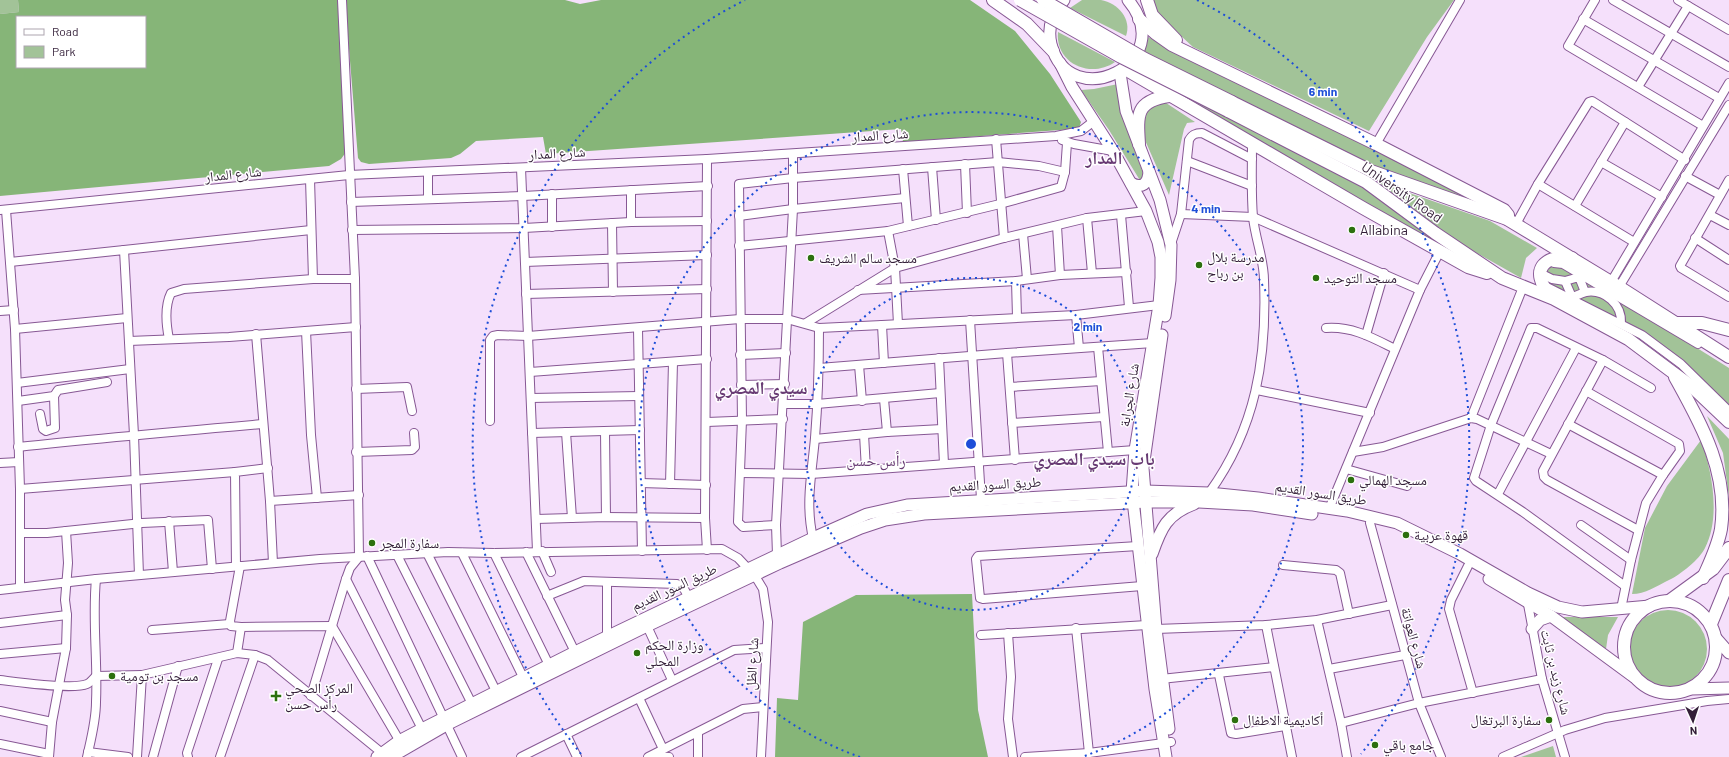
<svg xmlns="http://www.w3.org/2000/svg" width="1729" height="757" font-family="Barlow,'Noto Naskh Arabic',sans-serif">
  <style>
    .green { fill: #a2c398 }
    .forest { fill: #86b578; fill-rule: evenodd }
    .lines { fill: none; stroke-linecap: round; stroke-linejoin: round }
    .minor-casing { stroke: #875894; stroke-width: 10 }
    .major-casing { stroke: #875894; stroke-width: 13 }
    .highway-casing { stroke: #875894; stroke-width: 14 }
    .minor { stroke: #fff; stroke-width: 8 }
    .major { stroke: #fff; stroke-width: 11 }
    .highway { stroke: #fff; stroke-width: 12 }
    .highway-bridge-casing { stroke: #875894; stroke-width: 14; stroke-linecap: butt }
    .highway-bridge { stroke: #fff; stroke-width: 12 }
    .ring { fill: none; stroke: #1d4ed8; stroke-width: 2; stroke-dasharray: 2 4 }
    .poi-dot { fill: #2c700e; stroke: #fff; stroke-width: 1.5 }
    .labels { text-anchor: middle; stroke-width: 3; stroke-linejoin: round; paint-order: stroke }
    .street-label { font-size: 14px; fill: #331f38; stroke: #fff }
    .poi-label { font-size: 14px; fill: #331f38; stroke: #fff; text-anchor: start }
    .quarter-label { font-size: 16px; fill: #683b74; stroke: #fff }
    .district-label { font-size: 18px; font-weight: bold; fill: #683b74; stroke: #fff }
    .centre { fill: #1d4ed8; stroke: #fff; stroke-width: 2 }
    .ring-label { font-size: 12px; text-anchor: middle; font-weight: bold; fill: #1d4ed8; stroke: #fff; stroke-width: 3; stroke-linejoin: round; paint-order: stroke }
  </style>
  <rect width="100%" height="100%" fill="#f5e0fb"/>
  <g class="green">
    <path d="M 0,0 L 18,0 L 19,12 L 0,14 Z"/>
    <path d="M 1082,0 C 1088,0 1095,0 1101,0 C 1118,3 1132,19 1126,36 L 1070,8 Z"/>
    <path d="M 1154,0 L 1454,0 L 1427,37 L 1369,131 L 1193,47 L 1154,11 Z"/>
    <path d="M 1058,32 L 1115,62 C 1091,79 1055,64 1058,32 Z"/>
    <path d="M 1146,36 L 1419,170 L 1481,205 L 1369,167 L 1143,51 Z"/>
    <path d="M 1137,67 L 1360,182 L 1466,260 L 1195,105 Z"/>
    <path d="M 1118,84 L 1120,107 L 1145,179 L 1141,182 L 1109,130 L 1081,90 L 1094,89 Z"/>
    <path d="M 1160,99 L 1195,122 L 1187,123 L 1184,129 L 1169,195 L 1141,131 L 1146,107 Z"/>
    <path d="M 1378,182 L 1490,221 L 1537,248 L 1526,258 L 1521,278 L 1459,243 Z"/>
    <path d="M 1558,263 L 1569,268 L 1729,368 L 1729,412 L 1653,343 L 1551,290 L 1545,274 L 1551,267 Z"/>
    <path d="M 1707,416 L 1729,439 L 1729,497 L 1723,453 Z"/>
    <path d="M 1701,440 C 1712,471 1721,517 1705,548 C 1700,559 1680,575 1669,580 C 1657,586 1645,594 1632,594 L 1645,528 L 1667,486 Z"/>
    <circle cx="1668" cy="649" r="39"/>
    <path d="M 1559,617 L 1618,617 L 1608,635 L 1606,649 Z"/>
    <path d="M 1553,746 L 1556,757 L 1521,757 Z"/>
  </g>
  <g class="forest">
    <path d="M 18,0 L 338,0 L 349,148 L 341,159 L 329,166 L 0,196 L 0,14 L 19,12 ZM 17,17 L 145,17 L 145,67 L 17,67 Z"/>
    <path d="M 345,0 L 565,0 L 580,4 L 601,0 L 970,0 L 1015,31 L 1050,74 L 1081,122 L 1079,128 L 1073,129 L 903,142 L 901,129 L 546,154 L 543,137 L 476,141 L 460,154 L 451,158 L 369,164 L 361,162 L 358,158 Z"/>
    <path d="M 972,594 L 978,710 L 988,757 L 775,757 L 777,698 L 798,700 L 803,622 L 856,595 Z"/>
  </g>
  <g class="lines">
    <defs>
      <g id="minor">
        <path d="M 1595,0 L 1568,46 L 1703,126"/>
        <path d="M 1613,0 L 1729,67"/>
        <path d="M 1678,0 L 1729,30"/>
        <path d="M 1583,19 L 1719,98"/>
        <path d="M 1638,87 L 1688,6"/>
        <path d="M 996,139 L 1004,238"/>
        <path d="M 1062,140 L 1074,144 L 1113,151"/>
        <path d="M 1376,144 L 1460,0"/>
        <path d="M 707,159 L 705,518 L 707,550"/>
        <path d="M 1187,161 L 1252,186"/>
        <path d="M 1601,162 L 1662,197"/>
        <path d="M 965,164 L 967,213"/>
        <path d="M 932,167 L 936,220"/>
        <path d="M 521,168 L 537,551"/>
        <path d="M 903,169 L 908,226"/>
        <path d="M 428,172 L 428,199"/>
        <path d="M 1685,176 L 1720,195"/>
        <path d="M 310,179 L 313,279"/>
        <path d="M 1729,180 L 1680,266 L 1681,268 L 1729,297"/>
        <path d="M 1538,184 L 1634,242"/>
        <path d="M 631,190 L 631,222"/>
        <path d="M 552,194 L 552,227"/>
        <path d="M 351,202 L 523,196 L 708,186"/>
        <path d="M 1575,206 L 1625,122"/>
        <path d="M 0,210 L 349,175 L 707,159 L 1056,136 L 1081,131 L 1094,121"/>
        <path d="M 6,210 L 15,329 L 20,489 L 20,587"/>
        <path d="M 1181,214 L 1253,217 L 1420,290"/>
        <path d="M 1121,215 L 1129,307"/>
        <path d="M 1710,215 L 1729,225"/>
        <path d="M 739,216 L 793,209 L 905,198"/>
        <path d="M 1087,218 L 1092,273"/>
        <path d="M 612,223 L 613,292"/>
        <path d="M 1516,224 L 1538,184 L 1589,102 L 1592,101 L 1685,160"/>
        <path d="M 1057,226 L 1060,275"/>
        <path d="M 352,230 L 524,228 L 631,222 L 707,221"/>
        <path d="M 888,231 L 895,268 L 898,324"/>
        <path d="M 1023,234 L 1027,279"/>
        <path d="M 1695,238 L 1729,260"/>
        <path d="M 1171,244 L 1181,214 L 1189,140 C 1192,134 1196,133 1202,133 L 1252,159"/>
        <path d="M 739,246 L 888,231 L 1000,204 L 1061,187 L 1065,172 L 1067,143"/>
        <path d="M 124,250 L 311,230"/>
        <path d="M 10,262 L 124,250 L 134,435 L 139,575"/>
        <path d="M 525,262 L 707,255"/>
        <path d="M 1554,263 L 1563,264 L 1698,344"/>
        <path d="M 1540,273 L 1552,279 L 1565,281 L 1572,297 C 1577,296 1581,293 1586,292 C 1605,289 1622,305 1621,323"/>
        <path d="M 1016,281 L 1017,317"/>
        <path d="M 1565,281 L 1579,277 L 1585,292"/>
        <path d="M 1611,282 L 1729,83"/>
        <path d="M 1547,287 L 1642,335 L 1681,364 L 1729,411"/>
        <path d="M 1619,287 L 1729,105"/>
        <path d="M 858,290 L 1016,281 L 1060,275 L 1127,272"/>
        <path d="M 526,294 L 707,289"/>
        <path d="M 0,311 L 14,310"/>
        <path d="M 1076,315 L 1079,348"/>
        <path d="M 970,320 L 981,499"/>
        <path d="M 806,323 L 895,268 L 1004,238 L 1087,218 L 1146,211"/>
        <path d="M 882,325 L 884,363"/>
        <path d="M 1326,328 C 1352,326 1373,338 1395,349"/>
        <path d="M 15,329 L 127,318"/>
        <path d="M 638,329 L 642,551"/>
        <path d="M 306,331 L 311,435 L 317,498"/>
        <path d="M 256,334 L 270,501 L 273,563"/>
        <path d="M 1366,335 L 1384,273"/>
        <path d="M 169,339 C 166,324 164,307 171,293 L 184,289 L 313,279 L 355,279"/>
        <path d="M 129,341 L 229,337 L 356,327"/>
        <path d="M 1007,353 L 1015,460"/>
        <path d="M 740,355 L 786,353"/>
        <path d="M 939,358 L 944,464"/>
        <path d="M 1603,360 L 1537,328 L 1531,328 L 1491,425 L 1474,478 L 1476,481 L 1523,512 L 1625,586"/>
        <path d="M 859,365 L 862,401"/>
        <path d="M 819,368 L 1007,353 L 1153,343"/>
        <path d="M 530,372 L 707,359"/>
        <path d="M 17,383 L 130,369"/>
        <path d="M 741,385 L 785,384"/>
        <path d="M 1010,387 L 1101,381"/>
        <path d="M 356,389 L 407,387 L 412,411"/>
        <path d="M 1257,390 L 1370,413"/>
        <path d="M 1586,391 L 1679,444 L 1680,451 L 1663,475 L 1646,503 L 1631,560 L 1621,609"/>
        <path d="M 531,398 L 639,396"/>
        <path d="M 884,399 L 887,432"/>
        <path d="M 18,401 L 54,396 L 58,390 L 107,382"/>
        <path d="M 784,404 L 817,404 L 940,393"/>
        <path d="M 40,414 L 43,429 L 46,431 L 55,428 L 54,396"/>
        <path d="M 1471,418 L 1523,287"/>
        <path d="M 490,421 L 490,340 L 493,336 L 498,335 L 528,336 L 740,319 L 787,319 L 819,328 L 882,325 L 1076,315 L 1159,305"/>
        <path d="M 707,422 L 783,419"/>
        <path d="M 1012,423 L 1104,417"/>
        <path d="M 1568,424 L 1663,475"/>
        <path d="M 566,432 L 572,518"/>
        <path d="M 605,432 L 606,517"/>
        <path d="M 532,433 L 640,430"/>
        <path d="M 864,434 L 866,470"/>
        <path d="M 815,439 L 887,432 L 942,429"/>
        <path d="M 18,447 C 100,438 182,431 263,424"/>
        <path d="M 356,452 L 412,450 L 415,447 L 414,433"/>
        <path d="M 1108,452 L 1135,450"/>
        <path d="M 1353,452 L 1383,447 L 1471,418 L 1477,419 L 1551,454"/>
        <path d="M 0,463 L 19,462"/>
        <path d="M 1346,469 L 1407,486"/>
        <path d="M 740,473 L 811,474 L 1108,452 L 1098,347"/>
        <path d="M 641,483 L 706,485"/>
        <path d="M 670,484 L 673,362"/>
        <path d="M 20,489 L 235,472"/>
        <path d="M 1209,493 C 1256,428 1267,359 1264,280 C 1264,259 1255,238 1253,217 C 1251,193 1252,168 1252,144"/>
        <path d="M 1498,494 L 1576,348"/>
        <path d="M 270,501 L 359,495"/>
        <path d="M 1329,509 L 1420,290 L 1440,251"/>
        <path d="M 536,519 L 606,517 L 705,518"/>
        <path d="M 169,521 L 173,572"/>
        <path d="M 1370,523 L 1419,703 L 1441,757"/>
        <path d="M 776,525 L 743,527 L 738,522 L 742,420 L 739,184 L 793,178 L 998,162 L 1039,166 L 1065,172"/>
        <path d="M 1581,525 L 1631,560"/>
        <path d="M 1638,530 L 1547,480 L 1544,477 L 1543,471 L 1603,360 L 1651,388"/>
        <path d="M 20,533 L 47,533 L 142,523 L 208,520 L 212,569"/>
        <path d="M 813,538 C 805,504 812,472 815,438 C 818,401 819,365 819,328"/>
        <path d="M 1138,546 L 978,556 L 976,559 L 980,598 L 983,599 L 1142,586"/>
        <path d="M 542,551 L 551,572"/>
        <path d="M 526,552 L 575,652"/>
        <path d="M 427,553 L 496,691"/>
        <path d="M 462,553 L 523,677"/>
        <path d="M 494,553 L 549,665"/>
        <path d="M 397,555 L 472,704"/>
        <path d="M 777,555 L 776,525 L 793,209 L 793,154"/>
        <path d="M 367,556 L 462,757"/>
        <path d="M 1283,565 L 1336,570 L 1340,573 L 1349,614"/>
        <path d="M 236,566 L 235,472 L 268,468"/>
        <path d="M 240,566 L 230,621 L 231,626 L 241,627"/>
        <path d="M 1468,566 L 1451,600 L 1449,609 L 1473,693"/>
        <path d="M 346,579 L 422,729"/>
        <path d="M 0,590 L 96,579 L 320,559 L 448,552 L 494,553 L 722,549 L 738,558 L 755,576 L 763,589 L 768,622 L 761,757"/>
        <path d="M 547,596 L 584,581 L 677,584 L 684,589 L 688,596"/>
        <path d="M 1527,599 L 1542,679 L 1565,757"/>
        <path d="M 1317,620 L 1341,723 L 1347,757"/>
        <path d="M 0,623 L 67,615"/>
        <path d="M 1266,625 L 1292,757"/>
        <path d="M 647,626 L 672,680"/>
        <path d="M 1076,628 L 1089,753"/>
        <path d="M 152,630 L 230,624"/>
        <path d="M 1008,633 L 1011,677 L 1008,719 L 1013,757"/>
        <path d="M 981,635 L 1147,625 L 1156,629 L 1266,625 L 1317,620 L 1392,605"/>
        <path d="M 607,636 L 607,582"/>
        <path d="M 237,653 L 241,627 L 332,626 L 402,745"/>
        <path d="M 0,654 L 66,648"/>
        <path d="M 1329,669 L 1405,655"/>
        <path d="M 1219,675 L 1231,733 L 1236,734 L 1285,726"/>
        <path d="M 1161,679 L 1274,667"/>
        <path d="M 0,680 C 17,682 73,690 87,684 C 90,683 93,679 96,676 L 142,675"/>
        <path d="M 311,696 L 346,579 L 350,568 L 359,557 L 355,279 L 342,0"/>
        <path d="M 639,698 L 663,749"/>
        <path d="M 0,711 L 52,722"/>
        <path d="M 1341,723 L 1419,703 L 1542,679"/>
        <path d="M 566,734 L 577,757"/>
        <path d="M 0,744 L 49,754"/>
        <path d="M 88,752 L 128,757"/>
        <path d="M 652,756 L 669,757"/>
        <path d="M 49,757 L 52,722 L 66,648 L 67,615 L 65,600 L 68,563 L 66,531"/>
        <path d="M 87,757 C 91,739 96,721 96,702 C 98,661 92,620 96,579"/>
        <path d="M 137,757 L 142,675 L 237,653 L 255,655 L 268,660 L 382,753"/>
        <path d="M 153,757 L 178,666"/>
        <path d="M 188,757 L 187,753 L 218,659"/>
        <path d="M 220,757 L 255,655"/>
        <path d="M 521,757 L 734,650 L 766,648"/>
        <path d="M 648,757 L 743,709 L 763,707"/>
        <path d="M 698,757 L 698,733"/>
        <path d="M 1025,757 L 1089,753 L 1171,742"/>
        <path d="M 1503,757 L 1565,730 L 1605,718 L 1707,701 L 1729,699"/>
      </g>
      <g id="major">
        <path d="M 1064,0 C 1053,12 1047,27 1051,44 C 1069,116 1181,63 1128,0"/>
        <path d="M 1060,63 L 1072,87 L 1113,151 L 1146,211 L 1158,242 L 1161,257 L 1161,278 L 1159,305 L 1135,450 L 1132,492 L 1155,689 L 1166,757"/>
        <path d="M 1120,73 L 1126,111 L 1160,200 L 1171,245 L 1170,280 L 1165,316"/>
        <path d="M 1131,183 C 1142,189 1148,184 1149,172"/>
        <path d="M 1162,335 L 1143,468 L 1156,629 L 1169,729"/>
        <path d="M 1152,554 C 1161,528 1167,514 1194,504"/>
        <path d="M 1489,579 L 1551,616 L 1634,677"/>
        <path d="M 1532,629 L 1540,620 L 1551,616"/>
        <path d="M 1716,638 L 1729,653"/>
        <path d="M 1691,689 L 1729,688"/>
        <path d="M 377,757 L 399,741 L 422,729 L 575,652 L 813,538 L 867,514 L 907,505 L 1145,491 L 1209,493 L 1258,498 L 1347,511 L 1397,523 L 1460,554 L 1528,593 L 1558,607 L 1582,612 L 1650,606"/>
        <path d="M 391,757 L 448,724 L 647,626 L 780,563 L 861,528 L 885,520 L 924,514 L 1146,502 L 1199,502 L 1253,505 L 1312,514"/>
      </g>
      <g id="highway">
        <path d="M 993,0 L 1027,24 L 1053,51"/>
        <path d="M 1147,0 L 1152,15 L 1176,40"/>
        <path d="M 1139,19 L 1155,33 L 1172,45 L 1376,144 L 1504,210 L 1508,215 L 1507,219"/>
        <path d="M 1125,69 L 1363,208 L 1468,267 L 1487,273"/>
        <path d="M 1232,102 L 1371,171 L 1507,219 L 1619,287 L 1729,357"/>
        <path d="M 1228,111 L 1366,182 L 1435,233 L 1502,278 L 1554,299 L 1628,339 L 1691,386 L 1729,422"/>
        <path d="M 1139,144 C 1137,114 1136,101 1169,96"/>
        <path d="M 1552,297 C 1542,287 1532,269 1550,260 C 1556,257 1565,258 1572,258"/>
        <path d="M 1677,323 L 1702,323 L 1729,330"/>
        <path d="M 1675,377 C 1701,424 1729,472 1721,529 C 1718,546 1710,562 1703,578"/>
        <circle cx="1670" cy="647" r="46"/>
        <path d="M 1669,601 L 1713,569 L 1729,548"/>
        <path d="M 1711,624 L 1729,580"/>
      </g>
    </defs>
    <use href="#minor" class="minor-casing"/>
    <use href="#major" class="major-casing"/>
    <use href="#highway" class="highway-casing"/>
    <use href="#minor" class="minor"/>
    <use href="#major" class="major"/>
    <use href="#highway" class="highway"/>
    <defs>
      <g id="highway-bridge">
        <path d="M 1020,0 L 1121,57 L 1228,111"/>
        <path d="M 1043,0 L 1145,59 L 1232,102"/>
      </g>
    </defs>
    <use href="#highway-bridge" class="highway-bridge-casing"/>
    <use href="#highway-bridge" class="highway-bridge"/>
  </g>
  <g class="ring">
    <circle cx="971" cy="444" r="166"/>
    <path d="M860 757A332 332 0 1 1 1082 757"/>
    <path d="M581 754A498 498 0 0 1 745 0M1197 0A498 498 0 0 1 1361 754"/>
  </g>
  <g class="poi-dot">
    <circle cx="1352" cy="230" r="4"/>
    <circle cx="811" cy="258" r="4"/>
    <circle cx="1199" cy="265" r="4"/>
    <circle cx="1316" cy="278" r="4"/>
    <circle cx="1351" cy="480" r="4"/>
    <circle cx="1406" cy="535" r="4"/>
    <circle cx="372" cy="543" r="4"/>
    <circle cx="637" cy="653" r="4"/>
    <circle cx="112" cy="676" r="4"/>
    <path d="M274 690h4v4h4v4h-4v4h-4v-4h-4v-4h4z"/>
    <circle cx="1235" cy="720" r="4"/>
    <circle cx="1549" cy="720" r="4"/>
    <circle cx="1375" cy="745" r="4"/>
  </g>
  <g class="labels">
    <g class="street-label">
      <text transform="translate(880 135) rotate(-4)" y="5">شارع المدار</text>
      <text transform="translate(557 153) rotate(-3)" y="5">شارع المدار</text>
      <text transform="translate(233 174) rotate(-6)" y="5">شارع المدار</text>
      <text transform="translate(1402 192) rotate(35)" y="5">University Road</text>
      <text transform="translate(1129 395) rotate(-81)" y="5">شارع الجرابة</text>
      <text transform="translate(995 484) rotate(-3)" y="5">طريق السور القديم</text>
      <text transform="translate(1321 493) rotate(9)" y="5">طريق السور القديم</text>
      <text transform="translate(674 587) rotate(-25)" y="5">طريق السور القديم</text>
      <text transform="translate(1414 638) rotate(75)" y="5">شارع العواتة</text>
      <text transform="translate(752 664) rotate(-87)" y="5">شارع الظل</text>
      <text transform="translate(1556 672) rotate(76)" y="5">شارع زيد بن ثابت</text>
    </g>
    <g class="poi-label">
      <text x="1360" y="235">Allabina</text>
      <text x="1207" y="262">مدرسة بلال<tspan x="1207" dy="16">بن رباح</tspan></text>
      <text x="819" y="263">مسجد سالم الشريف</text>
      <text x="1324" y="283">مسجد التوحيد</text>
      <text x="1359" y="485">مسجد الهمالي</text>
      <text x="1414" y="540">قهوة عربية</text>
      <text x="380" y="548">سفارة المجر</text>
      <text x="645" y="650">وزارة الحكم<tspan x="645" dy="16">المحلي</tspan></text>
      <text x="120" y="681">مسجد بن تومية</text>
      <text x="285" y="693">المركز الصحي<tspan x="285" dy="16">رأس حسن</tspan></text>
      <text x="1243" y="725">أكاديمية الاطفال</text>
      <text x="1541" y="725" text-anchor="end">سفارة البرتغال</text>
      <text x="1383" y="750">جامع باقي</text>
    </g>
    <g class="quarter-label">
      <text x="876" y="466">رأس حسن</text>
    </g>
    <g class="district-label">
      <text x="1104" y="164">المدار</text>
      <text x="761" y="394">سيدي المصري</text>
      <text x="1094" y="465">باب سيدي المصري</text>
    </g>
  </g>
  <circle cx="971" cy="444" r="6" class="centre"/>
  <g class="ring-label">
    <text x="1323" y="96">6 min</text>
    <text x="1206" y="213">4 min</text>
    <text x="1088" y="331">2 min</text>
  </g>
  <rect x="16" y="16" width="130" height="52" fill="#ffffff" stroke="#ada5af"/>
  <rect x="24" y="29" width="20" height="6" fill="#ffffff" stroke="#ada5af"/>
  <text x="52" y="36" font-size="12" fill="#331f38">Road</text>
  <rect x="24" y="46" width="20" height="12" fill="#a2c398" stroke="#ada5af"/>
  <text x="52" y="56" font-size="12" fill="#331f38">Park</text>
  <g transform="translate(1693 721) rotate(177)" stroke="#ffffff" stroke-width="3" paint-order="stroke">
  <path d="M0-3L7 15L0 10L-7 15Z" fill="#331f38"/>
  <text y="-6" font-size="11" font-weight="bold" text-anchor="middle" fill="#331f38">N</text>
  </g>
</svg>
